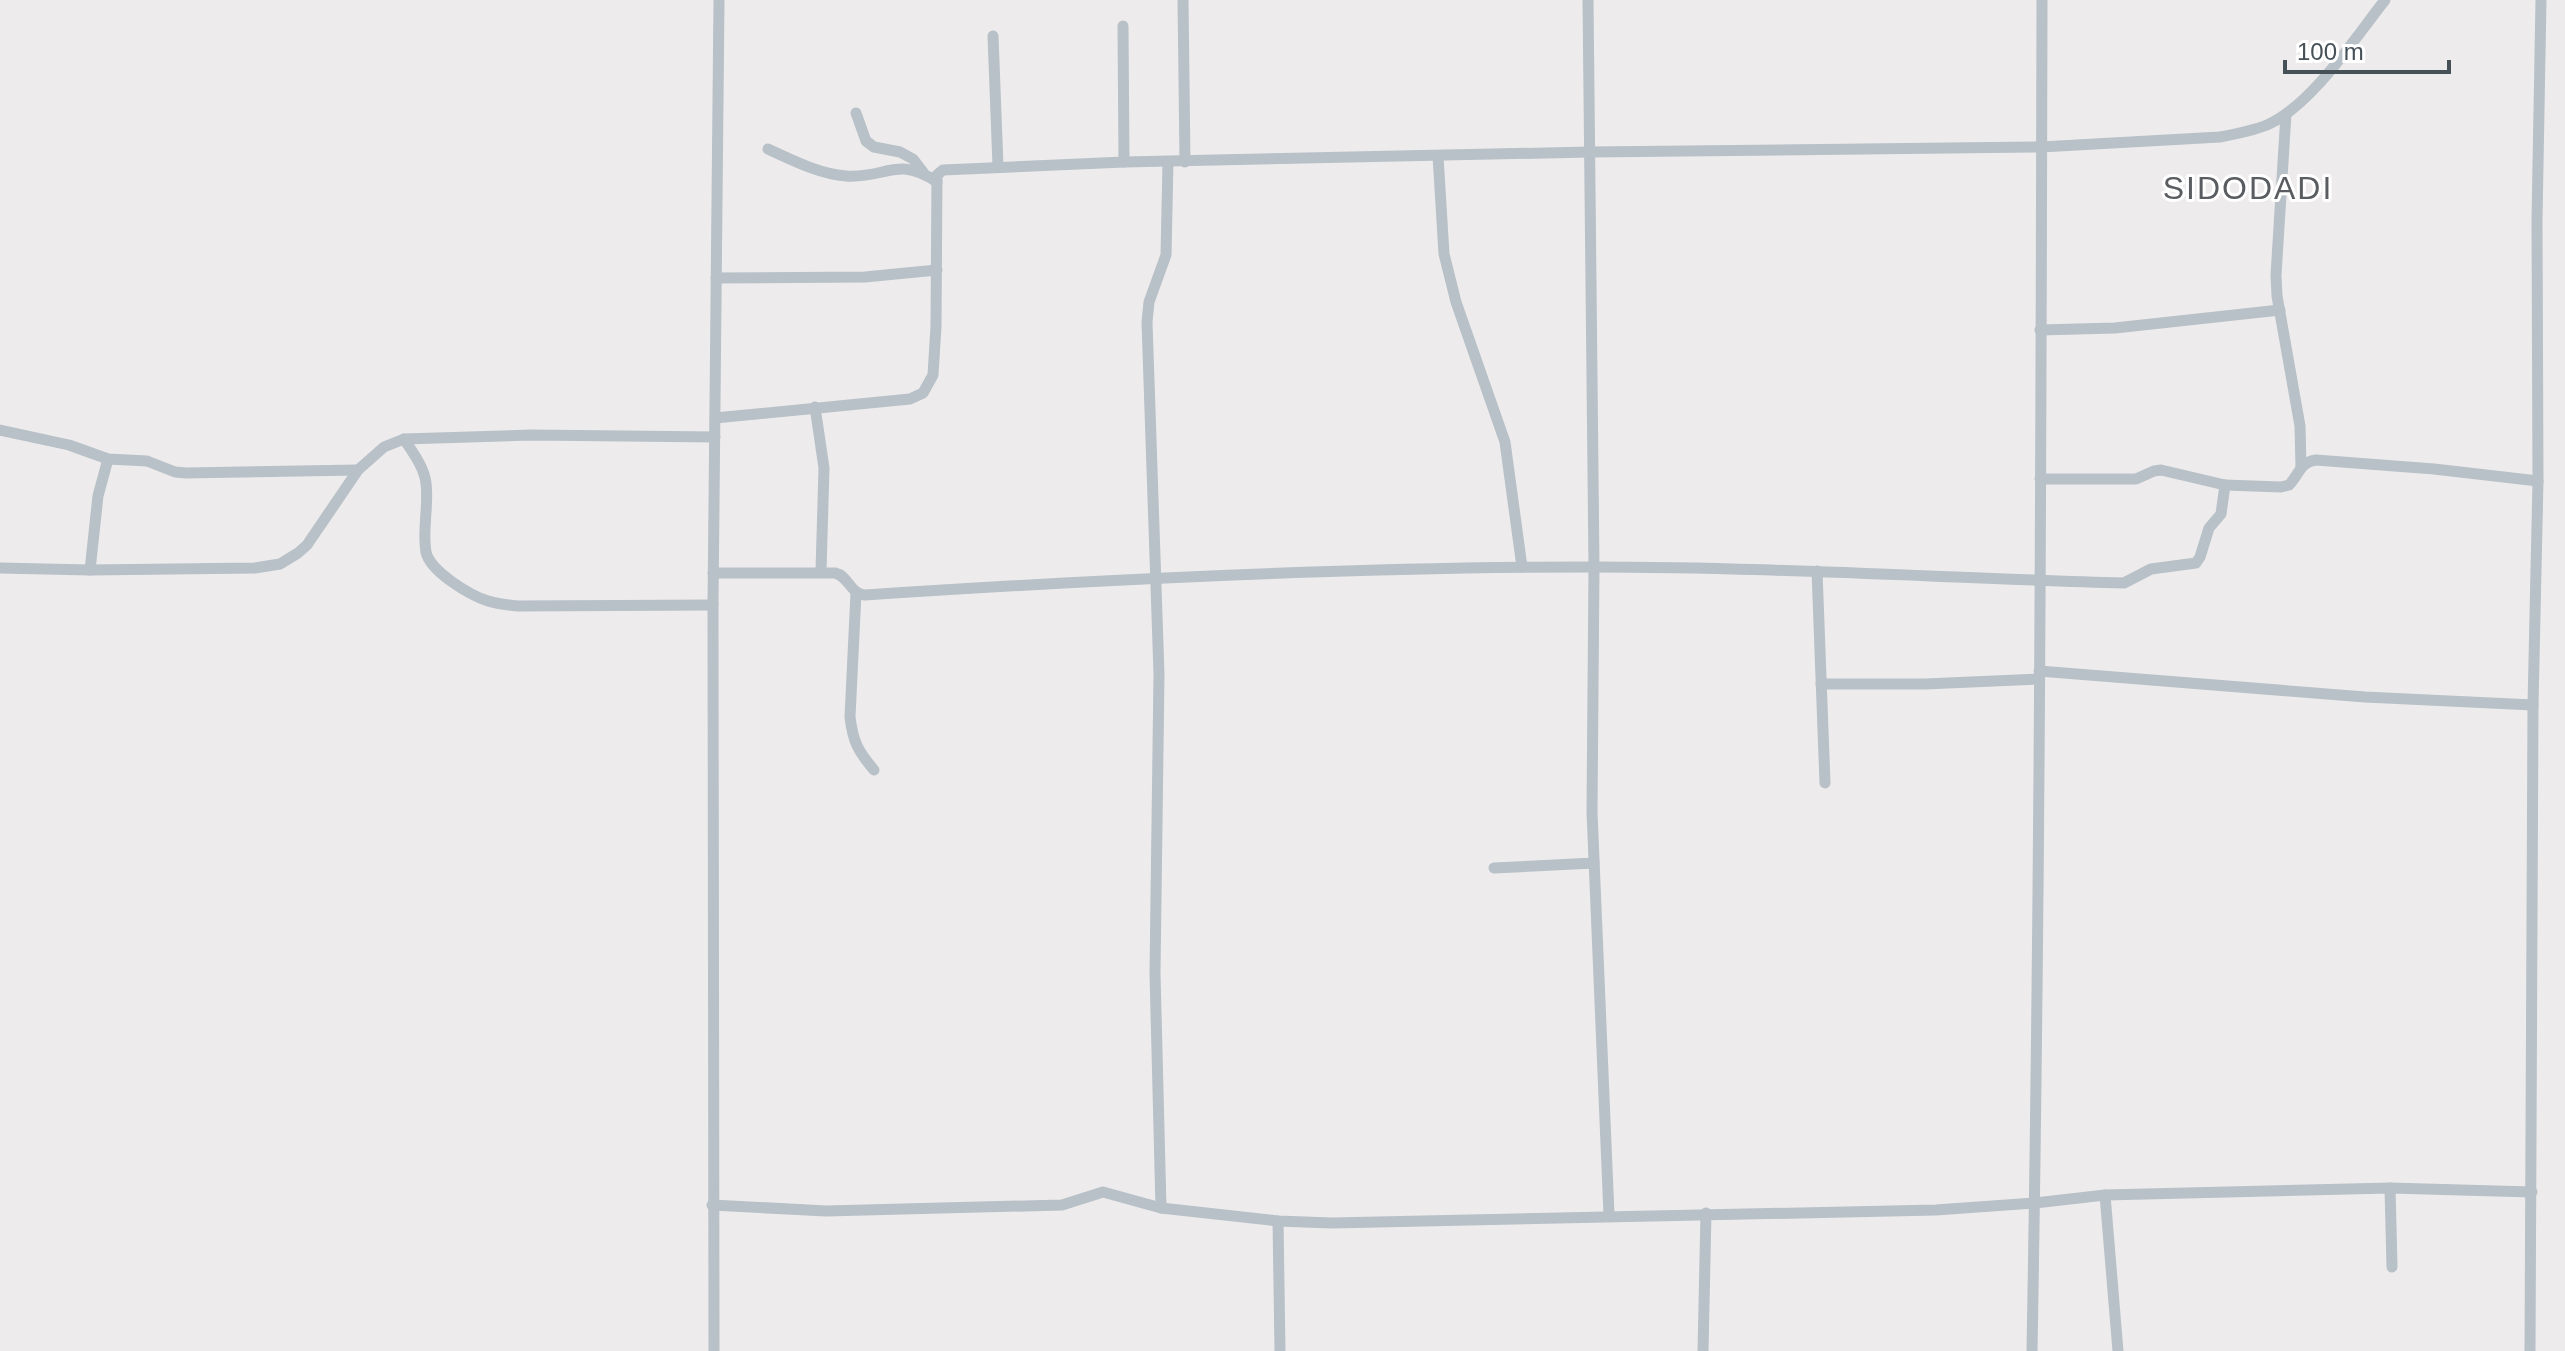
<svg xmlns="http://www.w3.org/2000/svg" width="2565" height="1351" font-family="Helvetica,sans-serif">
  <style>
    .lines { fill: none; stroke-linecap: round; stroke-linejoin: round }
    .minor { stroke: #b7c1c7; stroke-width: 11 }
    .labels { text-anchor: middle; stroke-width: 6; stroke-linejoin: round; paint-order: stroke }
    .quarter-label { font-size: 32px; letter-spacing: 2px; fill: #595c60; stroke: #fff }
  </style>
  <rect width="100%" height="100%" fill="#eeebec"/>
  <g class="lines">
    <g class="minor">
      <path d="M 1183,0 L 1185,162"/>
      <path d="M 1588,0 L 1594,567 L 1592,812 L 1609,1215"/>
      <path d="M 1123,26 L 1124,162"/>
      <path d="M 993,36 L 998,166"/>
      <path d="M 856,113 L 866,141 L 874,147 L 900,152 L 913,159 L 923,172"/>
      <path d="M 2286,114 L 2276,275 L 2277,296 L 2300,426 L 2301,467"/>
      <path d="M 768,149 C 792,160 819,174 846,176 C 885,179 898,155 937,182"/>
      <path d="M 1438,156 L 1444,254 L 1456,302 L 1505,442 L 1522,567"/>
      <path d="M 716,278 L 865,277 L 937,270"/>
      <path d="M 2040,330 L 2115,328 L 2280,310"/>
      <path d="M 815,407 L 824,468 L 821,571"/>
      <path d="M 715,418 L 910,399 L 923,393 L 933,375 L 936,326 L 937,175 L 943,170 L 1124,162 L 1590,152 L 2041,147 L 2220,137 C 2236,134 2252,131 2267,125 C 2311,106 2355,38 2385,0"/>
      <path d="M 0,430 L 69,445 L 108,459 L 147,461 L 175,472 L 186,473 L 358,470"/>
      <path d="M 404,439 C 413,453 424,467 426,483 C 429,506 422,529 426,552 C 430,571 469,595 488,601 C 498,604 508,605 518,606 L 713,605"/>
      <path d="M 2040,479 L 2136,479 L 2154,471 L 2161,470 L 2225,485 L 2281,487 L 2289,485 C 2299,475 2300,462 2316,460 L 2434,469 L 2538,481"/>
      <path d="M 0,568 L 90,570 L 255,568 L 280,564 L 298,553 L 307,545 L 358,470 L 384,447 L 404,439 L 531,435 L 715,437"/>
      <path d="M 90,570 L 98,496 L 108,459"/>
      <path d="M 1817,571 L 1825,783"/>
      <path d="M 713,573 L 835,573 C 849,576 850,594 865,595 C 1107,579 1349,567 1592,567 C 1769,567 1946,578 2124,583 L 2151,569 L 2196,563 L 2200,557 L 2209,528 L 2221,514 L 2225,485"/>
      <path d="M 856,593 L 850,717 C 853,742 858,751 874,770"/>
      <path d="M 2039,671 L 2365,697 L 2533,705"/>
      <path d="M 1821,684 L 1925,684 L 2039,679"/>
      <path d="M 1494,868 L 1594,863"/>
      <path d="M 2390,1188 L 2392,1267"/>
      <path d="M 2105,1195 L 2118,1351"/>
      <path d="M 712,1205 L 826,1211 L 1062,1205 L 1103,1192 L 1161,1208 L 1278,1221 L 1332,1223 L 1936,1210 L 2035,1203 L 2105,1195 L 2390,1188 L 2532,1192"/>
      <path d="M 1161,1208 L 1155,973 L 1159,674 L 1147,322 L 1149,302 L 1166,255 L 1168,162"/>
      <path d="M 1278,1221 L 1280,1351"/>
      <path d="M 714,1351 L 713,605 L 719,0"/>
      <path d="M 1703,1351 L 1706,1213"/>
      <path d="M 2032,1351 C 2040,901 2041,450 2042,0"/>
      <path d="M 2530,1351 L 2533,705 L 2538,481 L 2537,220 L 2541,0"/>
    </g>
  </g>
  <g class="labels">
    <g class="quarter-label">
      <text x="2248" y="199">SIDODADI</text>
    </g>
  </g>
  <path d="M2285 60v12h164v-12" fill="none" stroke="#455057" stroke-width="4"/>
  <text x="2297" y="60" font-size="24" fill="#455057" stroke="#ffffff" stroke-width="6" paint-order="stroke">100 m</text>
</svg>
